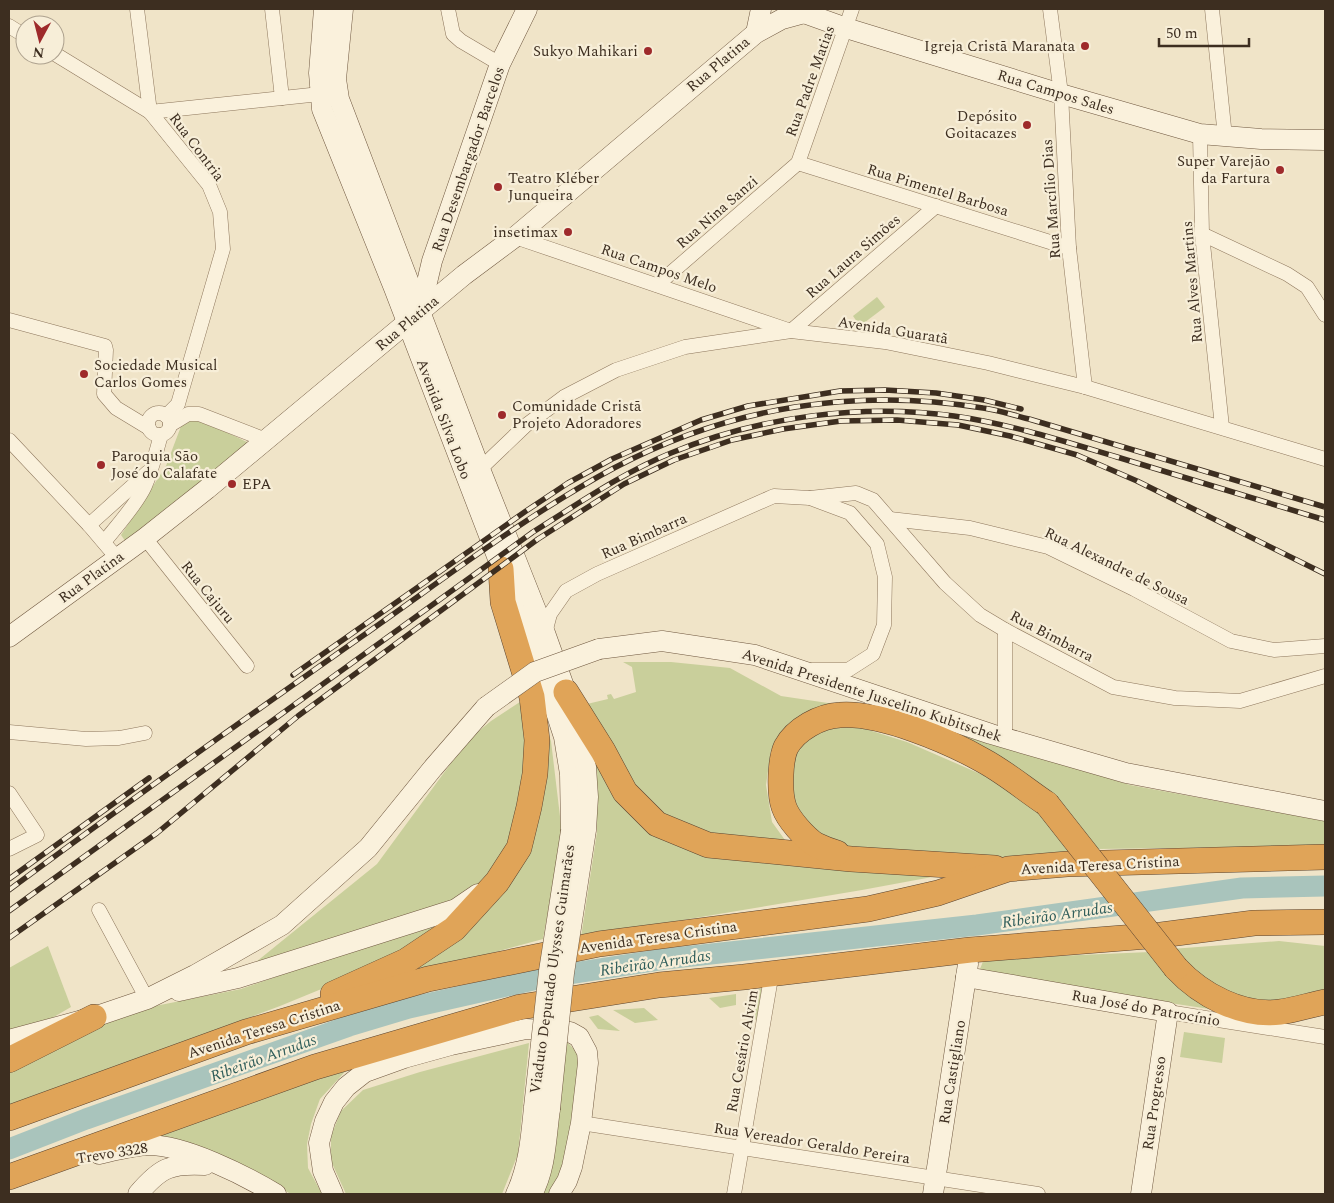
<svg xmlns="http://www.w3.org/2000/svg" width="1334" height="1203" font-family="Spectral,serif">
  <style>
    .green { fill: #c9cf9b }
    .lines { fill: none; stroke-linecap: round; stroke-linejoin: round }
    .river { stroke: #a9c4bc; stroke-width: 21 }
    .street-casing { stroke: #8d765c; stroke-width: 15 }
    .secondary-casing { stroke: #6f573f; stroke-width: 21 }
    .highway-casing { stroke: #5b4430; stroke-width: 26 }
    .street { stroke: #faf1dc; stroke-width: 14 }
    .secondary { stroke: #faf1dc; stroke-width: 20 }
    .highway { stroke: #e0a458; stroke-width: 25 }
    .rail-casing { stroke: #3d2e20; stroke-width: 5.5 }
    .rail { stroke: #f7eed8; stroke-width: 4; stroke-dasharray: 11; stroke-linecap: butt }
    .secondary-bridge-casing { stroke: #6f573f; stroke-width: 21; stroke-linecap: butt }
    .highway-bridge-casing { stroke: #5b4430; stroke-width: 26; stroke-linecap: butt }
    .secondary-bridge { stroke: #faf1dc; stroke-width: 20 }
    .highway-bridge { stroke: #e0a458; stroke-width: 25 }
    .poi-dot { fill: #9e2a2b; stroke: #f7eed8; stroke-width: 2 }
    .labels { text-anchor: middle; stroke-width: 4.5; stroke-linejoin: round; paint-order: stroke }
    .poi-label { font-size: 15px; fill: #3d2e20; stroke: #f7eed8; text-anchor: end }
    .street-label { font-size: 15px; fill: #3d2e20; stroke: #f7eed8 }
    .water-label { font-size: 16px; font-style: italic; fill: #2f5d5a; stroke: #f7eed8 }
  </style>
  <rect width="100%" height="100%" fill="#f0e4c8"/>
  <g class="green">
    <path d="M 877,297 L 885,307 L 860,326 L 853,316 Z"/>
    <path d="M 195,417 L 249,443 L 128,545 L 121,535 L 166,466 L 183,421 Z"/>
    <path d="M 623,662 L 671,662 L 730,668 L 781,696 L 848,706 L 789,724 L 771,750 L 766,785 L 772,822 L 790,847 L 710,841 L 659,820 L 629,790 L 587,704 L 608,699 L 607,695 L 611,694 L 614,699 L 636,692 L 632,667 Z"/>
    <path d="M 523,700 L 526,739 L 524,777 L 508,843 L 490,874 L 453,904 L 256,962 L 377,864 L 468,740 L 491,721 Z"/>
    <path d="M 543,720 L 551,741 L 562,833 L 543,939 L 430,970 L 408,969 L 503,884 Z"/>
    <path d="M 832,723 L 856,726 L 907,742 L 999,782 L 1039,812 L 1071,854 L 1007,858 L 870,851 L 811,839 L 792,815 L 788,756 L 802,735 Z"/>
    <path d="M 967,734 L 973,734 L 1130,785 L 1325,821 L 1325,846 L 1097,849 L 964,741 L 964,736 Z"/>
    <path d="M 590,746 L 654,832 L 943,875 L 862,890 L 581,937 L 597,832 L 596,796 Z"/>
    <path d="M 451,921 L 402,956 L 280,1006 L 95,1075 L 9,1111 L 9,1066 L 95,1022 L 150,1007 L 241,989 L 329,958 Z"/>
    <path d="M 1279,941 L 1325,946 L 1325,998 L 1286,1008 L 1237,996 L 1190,970 L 1171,949 Z"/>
    <path d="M 48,946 L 71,1007 L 52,1018 L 9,1035 L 9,968 Z"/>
    <path d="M 1150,952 L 1236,1013 L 985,975 L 980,969 L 984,959 Z"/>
    <path d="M 763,988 L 757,1023 L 751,1007 L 752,991 Z"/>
    <path d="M 736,994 L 736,1005 L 720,1008 L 709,998 Z"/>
    <path d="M 644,1008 L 658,1020 L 635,1023 L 613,1010 Z"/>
    <path d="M 598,1015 L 620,1031 L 598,1029 L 589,1017 Z"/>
    <path d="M 1184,1032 L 1225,1038 L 1222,1063 L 1180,1057 Z"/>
    <path d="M 562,1038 C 570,1044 580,1054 582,1065 C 583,1072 580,1082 579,1088 C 573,1124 569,1164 548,1194 L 532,1194 Z"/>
    <path d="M 529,1043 L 518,1154 L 502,1194 L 346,1194 L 331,1161 L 331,1136 L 341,1111 L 363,1090 L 420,1072 Z"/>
    <path d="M 352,1064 L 320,1099 L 311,1124 L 307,1144 L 308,1168 L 322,1194 L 291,1194 L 257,1176 L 153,1135 Z"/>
  </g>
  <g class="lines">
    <path class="river" d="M 9,1149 L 86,1119 L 349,1026 L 409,1008 L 542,978 L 665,959 L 977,925 L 1242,888 L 1325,886"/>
    <defs>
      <g id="street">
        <path d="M 137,9 L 150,112 L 209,185 L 220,212 L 223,249 L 180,397 L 178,404 L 166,416"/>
        <path d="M 272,9 L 282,98"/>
        <path d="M 448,9 L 453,34 L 461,41 L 500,64"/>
        <path d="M 1050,9 L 1061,94 L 1069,248 L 1085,387"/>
        <path d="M 1212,9 L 1225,137"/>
        <path d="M 9,26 L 25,36"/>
        <path d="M 55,54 L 150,112 L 320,94"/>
        <path d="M 1200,134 L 1202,234 L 1222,427"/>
        <path d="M 798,163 L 1069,248"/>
        <path d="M 1202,234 L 1287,274 L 1307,287 L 1325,315"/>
        <path d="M 515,237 L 791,331 L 936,206"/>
        <path d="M 657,285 L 798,163 L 852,9"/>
        <path d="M 9,320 L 105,346 L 106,350 L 104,394 L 116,408 L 149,428"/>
        <circle cx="159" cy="424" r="11"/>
        <path d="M 170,425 L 188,414 L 199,414 L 266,440"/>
        <path d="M 9,440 L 89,525 L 117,558"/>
        <path d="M 480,469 L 525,426 L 564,397 L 616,370 L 685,347 L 791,331 L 885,342 L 988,363 L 1085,387 L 1325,459"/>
        <path d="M 810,498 L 856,493 L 873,500 L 945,583 L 980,615 L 1005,630 L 1113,687 L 1175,698 L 1240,701 L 1325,676"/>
        <path d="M 890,519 L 970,528 L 1048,547 L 1134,589 L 1231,641 L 1274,650 L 1325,646"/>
        <path d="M 89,525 L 148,472"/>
        <path d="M 145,538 L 247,666"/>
        <path d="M 104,542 C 116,527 137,504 145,486 C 152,470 156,452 161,435"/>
        <path d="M 545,633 L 550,614 L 566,591 L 597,574 L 774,496 L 810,498 L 850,513 L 877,544 L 885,577 L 884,625 L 873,654 L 848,670 L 812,670"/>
        <path d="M 9,732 L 86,739 L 119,738 L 145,733"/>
        <path d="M 1005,738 L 1005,630"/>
        <path d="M 9,793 L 37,835 L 9,849"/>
        <path d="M 99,910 L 147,999"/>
        <path d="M 1168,1012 L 1325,1037"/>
        <path d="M 581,1123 L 1038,1194"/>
        <path d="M 734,1194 L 772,972"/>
      </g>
      <g id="secondary">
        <path d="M 324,9 L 319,73 L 322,109 L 394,288 L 551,697 L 564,737 L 570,774 L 571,831"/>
        <path d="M 343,9 L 336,79 L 339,99 L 480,469 L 545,633 L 566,692 L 586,767 L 588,797 L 586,830"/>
        <path d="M 793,9 L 846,28 L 1061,94 L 1200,134 L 1261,139 L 1325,140"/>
        <path d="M 756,33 L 761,9"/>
        <path d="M 420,312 L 432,261 L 500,64 L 527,9"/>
        <path d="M 9,637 L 145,538 L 207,489 L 464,275 L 515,237 L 756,33 L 782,19 L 804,13"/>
        <path d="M 599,649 L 662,641 L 755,655 L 991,734 L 1126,773 L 1325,811"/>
        <path d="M 966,977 L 1168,1012 L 1141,1194"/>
        <path d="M 179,991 L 238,978 L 456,909 L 478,894"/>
        <path d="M 9,1040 L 94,1017 L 147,999 L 195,975 L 282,925 L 368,848 L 433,768 L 486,707"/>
        <path d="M 99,1154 C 115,1150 132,1146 148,1145 C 185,1145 244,1175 276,1194"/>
        <path d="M 138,1194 C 160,1168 170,1163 205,1165"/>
        <path d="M 333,1194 L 323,1171 L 319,1143 L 325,1121 L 334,1102 L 346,1087 L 365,1072 L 404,1058 L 451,1045 L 526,1029 L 570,1032 L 579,1037 L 587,1052 L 588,1063 L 581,1123 L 572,1167 L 567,1181 L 559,1194"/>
        <path d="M 516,1194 C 529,1166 531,1137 534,1107"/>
        <path d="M 532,1194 C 546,1169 546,1137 550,1109"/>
        <path d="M 933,1194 L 968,964"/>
      </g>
      <g id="highway">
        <path d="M 566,692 L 603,751 L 625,792 L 657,824 L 708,845 L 851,859 L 995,868"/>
        <path d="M 837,853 C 830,851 822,848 816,845 C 805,838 788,819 784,807 C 779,793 780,760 786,747 C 796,729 820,716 840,715 C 881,712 949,741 984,761 C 1006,773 1026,790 1047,804"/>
        <path d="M 1176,968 C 1201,995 1242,1017 1280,1012 C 1295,1010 1310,1005 1325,1002"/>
        <path d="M 333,994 L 406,961 L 454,929 L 497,882 L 519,848 L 529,807 L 535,774 L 537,740 L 532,697 L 503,602 L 501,569"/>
        <path d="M 9,1060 L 94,1017"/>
        <path d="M 9,1118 L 246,1032 L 428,979 L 599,944 L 868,909 L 938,893 L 1008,869 L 1067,864 L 1325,857"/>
        <path d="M 9,1177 L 315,1067 L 520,1007 L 659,985 L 744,977 L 970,950 L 1161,935 L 1254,923 L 1325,922"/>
      </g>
    </defs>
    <use href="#street" class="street-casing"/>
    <use href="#secondary" class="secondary-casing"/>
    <use href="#highway" class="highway-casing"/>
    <use href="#street" class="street"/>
    <use href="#secondary" class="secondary"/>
    <use href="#highway" class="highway"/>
    <defs>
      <g id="rail">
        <path d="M 293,675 L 526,511 L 568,483 L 612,459 L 701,420 L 748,406 L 840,391 L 885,390 L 936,393 L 984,400 L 1021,409"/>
        <path d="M 9,879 L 149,778"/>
        <path d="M 9,890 C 125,804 243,720 361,637 C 444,579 525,516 614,468 C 729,407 855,387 983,408 C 998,410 1013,415 1029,419 L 1325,507"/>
        <path d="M 9,911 L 533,532 C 578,504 622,473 671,453 C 757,417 862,403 954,416 C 1010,424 1063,441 1117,457 C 1186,478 1256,499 1325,520"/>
        <path d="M 9,938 L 157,833 L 298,716 L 538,539 L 624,484 L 674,460 L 732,440 L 783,429 L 841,421 L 897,420 L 958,425 L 1010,436 L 1077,455 L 1137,481 L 1325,574"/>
      </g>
    </defs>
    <use href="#rail" class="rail-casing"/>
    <use href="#rail" class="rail"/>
    <defs>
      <g id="secondary-bridge">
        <path d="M 486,707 L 535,672 L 599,649"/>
        <path d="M 534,1107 L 549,971 L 571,831"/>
        <path d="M 550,1109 L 564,973 L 586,830"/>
      </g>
      <path id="highway-bridge" d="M 1047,804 L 1176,968"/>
    </defs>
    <use href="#secondary-bridge" class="secondary-bridge-casing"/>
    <use href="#highway-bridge" class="highway-bridge-casing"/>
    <use href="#secondary-bridge" class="secondary-bridge"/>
    <use href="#highway-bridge" class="highway-bridge"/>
  </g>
  <g class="poi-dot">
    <circle cx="1085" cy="46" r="5"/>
    <circle cx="648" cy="51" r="5"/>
    <circle cx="1027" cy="125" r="5"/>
    <circle cx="1280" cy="170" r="5"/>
    <circle cx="498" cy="187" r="5"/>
    <circle cx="568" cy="232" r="5"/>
    <circle cx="84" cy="374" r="5"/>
    <circle cx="502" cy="415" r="5"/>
    <circle cx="101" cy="465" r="5"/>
    <circle cx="232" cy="484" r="5"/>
  </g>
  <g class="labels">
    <g class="poi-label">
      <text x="1075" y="51">Igreja Cristã Maranata</text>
      <text x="638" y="56">Sukyo Mahikari</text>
      <text x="1017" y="121">Depósito<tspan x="1017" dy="17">Goitacazes</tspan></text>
      <text x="1270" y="166">Super Varejão<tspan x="1270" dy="17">da Fartura</tspan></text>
      <text x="508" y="183" text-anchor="start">Teatro Kléber<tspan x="508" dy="17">Junqueira</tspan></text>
      <text x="558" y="237">insetimax</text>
      <text x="94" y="370" text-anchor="start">Sociedade Musical<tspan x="94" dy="17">Carlos Gomes</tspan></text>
      <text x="512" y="411" text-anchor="start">Comunidade Cristã<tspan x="512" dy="17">Projeto Adoradores</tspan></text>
      <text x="111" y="461" text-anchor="start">Paroquia São<tspan x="111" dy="17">José do Calafate</tspan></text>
      <text x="242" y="489" text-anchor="start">EPA</text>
    </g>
    <g class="street-label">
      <text transform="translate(718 64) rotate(-40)" y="5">Rua Platina</text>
      <text transform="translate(810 81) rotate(-70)" y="5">Rua Padre Matias</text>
      <text transform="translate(1056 92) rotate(17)" y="5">Rua Campos Sales</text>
      <text transform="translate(197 147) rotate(53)" y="5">Rua Contria</text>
      <text transform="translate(468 159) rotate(-71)" y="5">Rua Desembargador Barcelos</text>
      <text transform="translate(938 190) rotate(17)" y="5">Rua Pimentel Barbosa</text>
      <text transform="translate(1051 199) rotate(-94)" y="5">Rua Marcílio Dias</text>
      <text transform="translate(717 212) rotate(-41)" y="5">Rua Nina Sanzi</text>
      <text transform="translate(853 256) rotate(-41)" y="5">Rua Laura Simões</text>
      <text transform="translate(659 268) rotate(19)" y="5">Rua Campos Melo</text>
      <text transform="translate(1192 282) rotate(-95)" y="5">Rua Alves Martins</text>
      <text transform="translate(407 323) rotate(-40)" y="5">Rua Platina</text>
      <text transform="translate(893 330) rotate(9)" y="5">Avenida Guaratã</text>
      <text transform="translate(444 419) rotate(69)" y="5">Avenida Silva Lobo</text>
      <text transform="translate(644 536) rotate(-24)" y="5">Rua Bimbarra</text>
      <text transform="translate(1117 566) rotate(26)" y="5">Rua Alexandre de Sousa</text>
      <text transform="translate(91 577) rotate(-36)" y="5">Rua Platina</text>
      <text transform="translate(208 592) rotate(51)" y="5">Rua Cajuru</text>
      <text transform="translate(1052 636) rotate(28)" y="5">Rua Bimbarra</text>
      <text transform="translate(872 695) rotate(18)" y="5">Avenida Presidente Juscelino Kubitschek</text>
      <text transform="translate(1100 865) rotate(-3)" y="5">Avenida Teresa Cristina</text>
      <text transform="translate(658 937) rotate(-8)" y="5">Avenida Teresa Cristina</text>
      <text transform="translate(552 969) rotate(-82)" y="5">Viaduto Deputado Ulysses Guimarães</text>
      <text transform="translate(1146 1008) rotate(10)" y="5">Rua José do Patrocínio</text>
      <text transform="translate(264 1029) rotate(-18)" y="5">Avenida Teresa Cristina</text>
      <text transform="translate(742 1051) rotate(-80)" y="5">Rua Cesário Alvim</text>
      <text transform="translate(952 1072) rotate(-81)" y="5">Rua Castigliano</text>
      <text transform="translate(1154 1103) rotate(-82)" y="5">Rua Progresso</text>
      <text transform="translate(812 1143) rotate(9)" y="5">Rua Vereador Geraldo Pereira</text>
      <text transform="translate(112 1153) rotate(-9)" y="5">Trevo 3328</text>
    </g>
    <g class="water-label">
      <text transform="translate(1057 914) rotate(-8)" y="6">Ribeirão Arrudas</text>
      <text transform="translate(655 962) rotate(-8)" y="6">Ribeirão Arrudas</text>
      <text transform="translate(263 1057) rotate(-20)" y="6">Ribeirão Arrudas</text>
    </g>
  </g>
  <rect width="1334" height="1203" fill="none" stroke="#3d2e20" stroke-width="20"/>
  <g transform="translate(40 40) rotate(187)"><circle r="24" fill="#f7eed8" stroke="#ada18e"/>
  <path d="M0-4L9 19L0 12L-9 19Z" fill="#9e2a2b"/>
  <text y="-8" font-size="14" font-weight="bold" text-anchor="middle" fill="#3d2e20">N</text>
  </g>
  <path d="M1159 38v8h90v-8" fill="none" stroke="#3d2e20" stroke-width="2.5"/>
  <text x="1166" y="38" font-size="15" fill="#3d2e20" stroke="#f7eed8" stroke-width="4" paint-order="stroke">50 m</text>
</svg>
